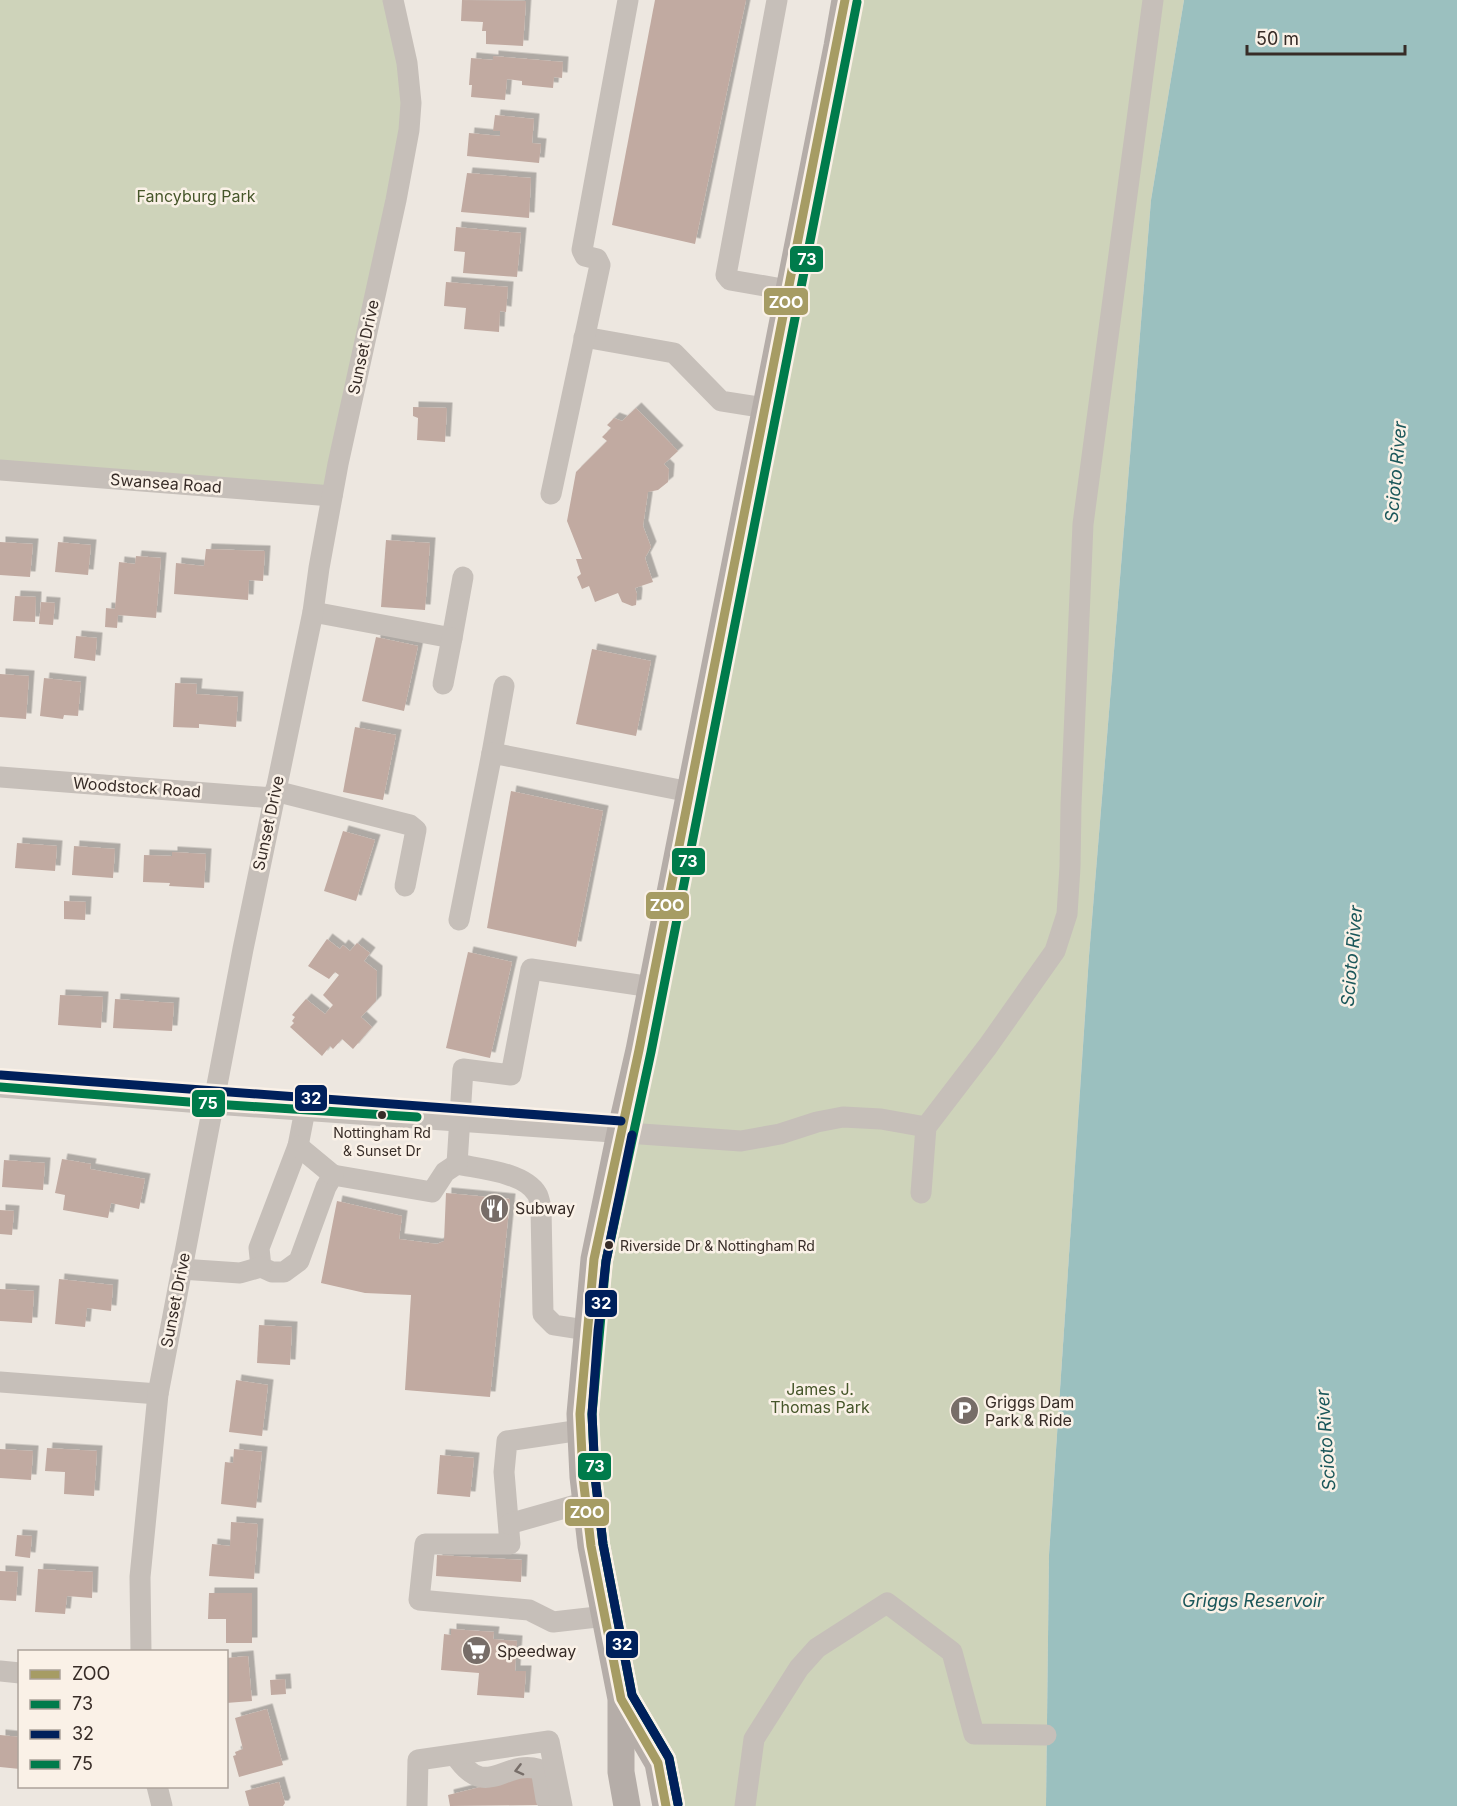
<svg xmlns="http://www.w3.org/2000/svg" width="1457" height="1806" font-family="Inter,sans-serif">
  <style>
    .green { fill: #ced3ba }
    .water { fill: #9bc0bf }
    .building { fill: #c1aaa1; filter: url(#shadow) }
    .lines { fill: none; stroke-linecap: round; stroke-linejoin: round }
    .minor { stroke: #c6bfb9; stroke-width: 21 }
    .major { stroke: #b5ada8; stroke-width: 27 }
    .bus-1-casing { stroke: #faf1e7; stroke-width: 14 }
    .bus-2-casing { stroke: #faf1e7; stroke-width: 14 }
    .bus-3-casing { stroke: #faf1e7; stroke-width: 14 }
    .bus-4-casing { stroke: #faf1e7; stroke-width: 14 }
    .bus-1 { stroke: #a69c64; stroke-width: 9 }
    .bus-2 { stroke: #007b4b; stroke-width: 9 }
    .bus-3 { stroke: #00205b; stroke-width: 9 }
    .bus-4 { stroke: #007b4b; stroke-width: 9 }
    .oneway { stroke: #776e69 }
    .bus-dot { fill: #372c27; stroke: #faf1e7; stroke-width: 2 }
    .labels { text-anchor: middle; stroke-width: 5; stroke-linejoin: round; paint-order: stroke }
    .bus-label { font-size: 14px; fill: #372c27; stroke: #faf1e7 }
    .park-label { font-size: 16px; fill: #46562a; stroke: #faf1e7 }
    .street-label { font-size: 16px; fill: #372c27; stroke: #faf1e7 }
    .poi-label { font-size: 16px; fill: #372c27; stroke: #faf1e7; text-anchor: start }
    .water-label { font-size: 18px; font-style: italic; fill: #1b575a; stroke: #faf1e7 }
    .line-badge { stroke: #faf1e7; stroke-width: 2 }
    .badge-label { font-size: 16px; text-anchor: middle; font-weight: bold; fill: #fff }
  </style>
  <defs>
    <filter id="shadow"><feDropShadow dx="5.5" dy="-5.5" stdDeviation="0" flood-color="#0004"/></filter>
  </defs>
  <rect width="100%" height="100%" fill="#ede7e0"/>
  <g class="green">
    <path d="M 0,0 L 393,0 L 411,103 L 332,496 L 0,470 Z"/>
    <path d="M 845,0 L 1184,0 L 1151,200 L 1089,956 L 1049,1555 L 1046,1806 L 683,1806 L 606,1616 L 586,1330 Z"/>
  </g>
  <path class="water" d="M 1184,0 L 1457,0 L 1457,1806 L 1046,1806 L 1049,1555 L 1089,956 L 1151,200 Z"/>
  <g class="building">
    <path d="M 462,0 L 526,1 L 523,46 L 486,44 L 486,31 L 482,31 L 483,22 L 461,21 Z"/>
    <path d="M 655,0 L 746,0 L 695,244 L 612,225 Z"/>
    <path d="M 493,56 L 563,62 L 562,78 L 554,77 L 553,88 L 522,85 L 522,81 L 507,79 L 505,100 L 471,97 L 472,85 L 469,85 L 471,58 L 493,60 Z"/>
    <path d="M 495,115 L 534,119 L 532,143 L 541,144 L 539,163 L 467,156 L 469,133 L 500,136 L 500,131 L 493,131 Z"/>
    <path d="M 467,173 L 531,178 L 529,218 L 461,212 Z"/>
    <path d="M 456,227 L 521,233 L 517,277 L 463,273 L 465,252 L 454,251 Z"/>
    <path d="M 446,282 L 508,287 L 506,312 L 500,311 L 499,332 L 464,329 L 466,308 L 444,306 Z"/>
    <path d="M 413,407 L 447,408 L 445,442 L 417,440 L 418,418 L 413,416 Z"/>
    <path d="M 636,408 L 678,451 L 664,464 L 669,469 L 668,482 L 658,490 L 648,492 L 643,526 L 651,547 L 645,558 L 653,582 L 635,588 L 637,594 L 636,605 L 632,606 L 622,602 L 618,593 L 595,602 L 589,586 L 582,589 L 577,577 L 581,574 L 576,559 L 582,559 L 567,521 L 576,472 L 607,441 L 602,437 L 611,428 L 607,425 L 614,418 L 622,421 Z"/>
    <path d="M 386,540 L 430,543 L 425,610 L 381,607 Z"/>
    <path d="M 0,542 L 33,544 L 30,577 L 0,575 Z"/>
    <path d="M 58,542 L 91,545 L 88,575 L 55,572 Z"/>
    <path d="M 206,549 L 265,551 L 263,581 L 249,580 L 248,600 L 174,594 L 176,563 L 204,566 Z"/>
    <path d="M 136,556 L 161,558 L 156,618 L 118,615 L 117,628 L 105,627 L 106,608 L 115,609 L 119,562 L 135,564 Z"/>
    <path d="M 15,596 L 36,597 L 35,622 L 13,621 Z"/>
    <path d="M 41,602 L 55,603 L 53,625 L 39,624 Z"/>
    <path d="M 76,636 L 97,638 L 95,661 L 74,658 Z"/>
    <path d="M 376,637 L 418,646 L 404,711 L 362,701 Z"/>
    <path d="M 592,649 L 651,661 L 636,736 L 576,724 Z"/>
    <path d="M 0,674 L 29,676 L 26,719 L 0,717 Z"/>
    <path d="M 44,678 L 81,682 L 78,716 L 64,715 L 63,719 L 40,716 Z"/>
    <path d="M 175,683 L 197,684 L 196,694 L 238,697 L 236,727 L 199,724 L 199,728 L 173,727 Z"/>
    <path d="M 355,727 L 396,735 L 383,800 L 343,792 Z"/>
    <path d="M 511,791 L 603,811 L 576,947 L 487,928 Z"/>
    <path d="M 343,831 L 375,840 L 356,901 L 324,891 Z"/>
    <path d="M 17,843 L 57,846 L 55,871 L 15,868 Z"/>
    <path d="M 74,846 L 115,849 L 113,878 L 72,875 Z"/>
    <path d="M 172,852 L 206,854 L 204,888 L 169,886 L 170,883 L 143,882 L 144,855 L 172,856 Z"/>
    <path d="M 64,901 L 86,902 L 85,920 L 64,919 Z"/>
    <path d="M 327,939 L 340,949 L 343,945 L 350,951 L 357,943 L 370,953 L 364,961 L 377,971 L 376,1001 L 361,1017 L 372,1027 L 353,1049 L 342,1039 L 333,1049 L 330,1046 L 322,1056 L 290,1027 L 294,1023 L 292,1021 L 295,1017 L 292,1015 L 306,999 L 325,1014 L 333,1005 L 323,995 L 339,975 L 335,972 L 329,979 L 308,966 Z"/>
    <path d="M 468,952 L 512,962 L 490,1058 L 446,1048 Z"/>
    <path d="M 60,995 L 103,997 L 101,1028 L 58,1025 Z"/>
    <path d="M 115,999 L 174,1003 L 172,1031 L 113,1028 Z"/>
    <path d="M 62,1159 L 91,1164 L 90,1169 L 145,1179 L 139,1209 L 111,1203 L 108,1218 L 63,1210 L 65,1195 L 55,1193 Z"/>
    <path d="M 4,1160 L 45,1163 L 43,1190 L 2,1187 Z"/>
    <path d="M 446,1193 L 510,1199 L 490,1397 L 405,1390 L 411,1295 L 365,1293 L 321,1283 L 337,1201 L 402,1216 L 399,1239 L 437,1244 L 444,1241 Z"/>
    <path d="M 0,1210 L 14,1211 L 12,1235 L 0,1234 Z"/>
    <path d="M 59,1279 L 113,1285 L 111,1311 L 87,1308 L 85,1327 L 55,1324 Z"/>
    <path d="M 0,1289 L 34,1291 L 32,1323 L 0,1321 Z"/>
    <path d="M 259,1325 L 292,1327 L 290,1365 L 257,1363 Z"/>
    <path d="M 236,1380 L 268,1385 L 262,1436 L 229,1432 Z"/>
    <path d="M 47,1448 L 97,1451 L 94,1496 L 64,1494 L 65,1472 L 45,1471 Z"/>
    <path d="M 0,1449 L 33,1451 L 31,1480 L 0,1478 Z"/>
    <path d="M 234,1449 L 262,1452 L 256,1508 L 221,1504 L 225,1462 L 233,1463 Z"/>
    <path d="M 440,1455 L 474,1458 L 470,1497 L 437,1494 Z"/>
    <path d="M 231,1522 L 258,1524 L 254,1579 L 209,1576 L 212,1544 L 230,1546 Z"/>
    <path d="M 17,1535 L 32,1536 L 30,1558 L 15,1556 Z"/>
    <path d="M 437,1555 L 522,1560 L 521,1582 L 436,1576 Z"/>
    <path d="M 38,1569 L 93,1572 L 92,1598 L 67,1596 L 65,1614 L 35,1612 Z"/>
    <path d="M 0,1571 L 18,1572 L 16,1601 L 0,1600 Z"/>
    <path d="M 209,1593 L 252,1593 L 252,1643 L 226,1643 L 226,1619 L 208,1619 Z"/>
    <path d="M 451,1629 L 494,1632 L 493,1639 L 517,1641 L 515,1671 L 526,1671 L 524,1698 L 477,1695 L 479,1673 L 441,1670 L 444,1634 L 451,1635 Z"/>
    <path d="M 248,1656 L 252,1701 L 226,1703 L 226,1658 Z"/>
    <path d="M 285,1679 L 286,1694 L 271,1695 L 270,1680 Z"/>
    <path d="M 267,1709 L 283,1765 L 239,1777 L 233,1756 L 236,1755 L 235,1752 L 243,1749 L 235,1718 Z"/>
    <path d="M 0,1735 L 20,1737 L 20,1769 L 0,1767 Z"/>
    <path d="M 533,1774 L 539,1805 L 450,1806 L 448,1795 Z"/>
    <path d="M 279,1782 L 285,1803 L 283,1806 L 249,1806 L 245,1791 Z"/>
  </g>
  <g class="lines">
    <g class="minor">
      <path d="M 777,0 L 726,275 L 730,280 L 788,290"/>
      <path d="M 584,337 L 674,353 L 721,401 L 765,408"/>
      <path d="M 0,470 L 332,496"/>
      <path d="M 551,494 L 600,265 L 597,259 L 585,256 L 582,250 L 628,0"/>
      <path d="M 313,612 L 452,638 L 463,577"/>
      <path d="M 443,684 L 452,638"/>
      <path d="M 492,753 L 504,686"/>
      <path d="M 0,777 L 273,798"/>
      <path d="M 275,791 L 410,825 L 416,830 L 405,886"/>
      <path d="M 459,920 L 492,753 L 690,792"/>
      <path d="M 0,1087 L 214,1104 L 741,1141 L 780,1134 L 817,1122 L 843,1117 L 881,1119 L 926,1127"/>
      <path d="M 305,1110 L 298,1146 L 259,1248 L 261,1267 L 272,1272 L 284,1272 L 299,1261 L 326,1187 L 333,1175 L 432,1192 L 445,1172 L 457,1164 C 480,1169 524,1172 537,1194 C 539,1197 540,1204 541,1208 L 543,1314 L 554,1325 L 586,1330"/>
      <path d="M 298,1146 L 333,1175"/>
      <path d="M 457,1164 L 463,1069 L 511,1075 L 531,969 L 652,987"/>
      <path d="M 921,1193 L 926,1127 L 988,1046 L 1055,951 L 1067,914 L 1070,867 L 1071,805 L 1083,524 L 1153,0"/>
      <path d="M 181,1269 L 240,1273 L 261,1267"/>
      <path d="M 0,1382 L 158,1394"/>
      <path d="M 581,1430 L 507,1441 L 504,1472 L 510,1544 L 425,1544 L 419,1600 L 529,1610 L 553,1622 L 606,1616"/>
      <path d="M 509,1524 L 586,1502"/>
      <path d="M 141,1652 L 140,1577 L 158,1394 L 243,949 L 313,612 L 319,568 L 338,464 L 396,200 L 409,130 L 411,103 L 407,63 L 393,0"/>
      <path d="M 0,1671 L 20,1673"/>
      <path d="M 455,1755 C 486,1802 504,1759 538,1769 L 542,1775 L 546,1799"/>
      <path d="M 157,1786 L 162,1806"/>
      <path d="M 417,1806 L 418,1760 L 549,1741 L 562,1806"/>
      <path d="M 745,1806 L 754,1739 L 799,1668 L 817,1648 L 887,1603 L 952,1652 L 974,1734 L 1046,1735"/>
    </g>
    <g class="major">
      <path d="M 622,1701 L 658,1763 L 666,1806"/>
      <path d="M 627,1806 L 621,1772 L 621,1699 L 591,1546 L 583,1477 L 580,1414 L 594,1259 L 620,1133 L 639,1050 L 837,46 L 845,0"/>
    </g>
    <defs>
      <path id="bus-1" d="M 666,1806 L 658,1763 L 621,1699 L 591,1546 L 583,1477 L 580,1414 L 594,1259 L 639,1050 L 845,0"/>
      <path id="bus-2" d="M 678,1804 L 669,1758 L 632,1695 L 603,1544 L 595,1476 L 592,1414 L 606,1261 L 651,1052 L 857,2"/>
      <g id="bus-3">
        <path d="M 1,1075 L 621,1121"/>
        <path d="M 632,1135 L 606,1261 L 598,1331 L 592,1414 L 595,1476 L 603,1544 L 632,1695 L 669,1758 L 678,1804"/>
      </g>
      <path id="bus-4" d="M 0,1087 L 214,1104 L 417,1117"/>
    </defs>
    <use href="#bus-1" class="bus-1-casing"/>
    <use href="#bus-2" class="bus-2-casing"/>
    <use href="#bus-3" class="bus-3-casing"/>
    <use href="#bus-4" class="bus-4-casing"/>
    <use href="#bus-1" class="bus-1"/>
    <use href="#bus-2" class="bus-2"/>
    <use href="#bus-3" class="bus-3"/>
    <use href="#bus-4" class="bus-4"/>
  </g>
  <defs><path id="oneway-chevron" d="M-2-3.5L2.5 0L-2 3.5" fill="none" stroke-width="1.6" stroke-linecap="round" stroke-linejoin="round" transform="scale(1.5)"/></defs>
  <use class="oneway" href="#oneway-chevron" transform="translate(519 1770) rotate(166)"/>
  <defs>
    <symbol id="restaurant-disc" viewBox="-11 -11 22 22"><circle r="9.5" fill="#776d68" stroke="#faf1e7"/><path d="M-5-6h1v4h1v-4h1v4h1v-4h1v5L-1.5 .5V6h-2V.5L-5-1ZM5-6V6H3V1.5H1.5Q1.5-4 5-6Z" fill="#fff"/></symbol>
    <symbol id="parking-disc" viewBox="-11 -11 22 22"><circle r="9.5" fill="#776d68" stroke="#faf1e7"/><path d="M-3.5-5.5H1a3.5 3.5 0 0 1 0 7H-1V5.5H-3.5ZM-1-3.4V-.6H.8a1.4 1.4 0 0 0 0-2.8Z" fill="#fff"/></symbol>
    <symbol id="supermarket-disc" viewBox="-11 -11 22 22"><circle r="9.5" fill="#776d68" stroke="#faf1e7"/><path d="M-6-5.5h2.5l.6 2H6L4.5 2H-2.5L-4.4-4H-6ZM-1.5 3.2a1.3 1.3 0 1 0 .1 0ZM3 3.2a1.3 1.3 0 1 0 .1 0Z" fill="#fff"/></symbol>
  </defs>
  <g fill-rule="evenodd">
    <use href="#restaurant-disc" x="478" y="1192" width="33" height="33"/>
    <use href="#parking-disc" x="948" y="1394" width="33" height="33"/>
    <use href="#supermarket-disc" x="460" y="1634" width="33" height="33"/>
  </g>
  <g class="bus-dot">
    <circle cx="382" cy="1115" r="5"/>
    <circle cx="609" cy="1245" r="5"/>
  </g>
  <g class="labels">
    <g class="bus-label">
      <text x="382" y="1138">Nottingham Rd<tspan x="382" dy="18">&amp; Sunset Dr</tspan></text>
      <text x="620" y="1251" text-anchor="start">Riverside Dr &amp; Nottingham Rd</text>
    </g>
    <g class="park-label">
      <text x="196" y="202">Fancyburg Park</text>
      <text x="820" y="1395">James J.<tspan x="820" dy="18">Thomas Park</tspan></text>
    </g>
    <g class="street-label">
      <text transform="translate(363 347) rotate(-78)" y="6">Sunset Drive</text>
      <text transform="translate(166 483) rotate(4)" y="6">Swansea Road</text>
      <text transform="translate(137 787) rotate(4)" y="6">Woodstock Road</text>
      <text transform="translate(268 823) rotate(-78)" y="6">Sunset Drive</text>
      <text transform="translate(175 1300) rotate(-79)" y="6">Sunset Drive</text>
    </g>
    <g class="poi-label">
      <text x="515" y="1214">Subway</text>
      <text x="985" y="1408">Griggs Dam<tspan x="985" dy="18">Park &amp; Ride</tspan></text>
      <text x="497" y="1657">Speedway</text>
    </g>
    <g class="water-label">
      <text transform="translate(1396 472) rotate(-85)" y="6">Scioto River</text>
      <text transform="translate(1352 956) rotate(-85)" y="6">Scioto River</text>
      <text transform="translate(1326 1440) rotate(-94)" y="6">Scioto River</text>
      <text x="1253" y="1607">Griggs Reservoir</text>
    </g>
  </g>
  <g class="line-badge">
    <rect x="789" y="245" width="35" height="28" rx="6" fill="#007b4b"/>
    <rect x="763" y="287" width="46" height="29" rx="6" fill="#a69c64"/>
    <rect x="671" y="847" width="35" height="29" rx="6" fill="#007b4b"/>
    <rect x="645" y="891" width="45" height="29" rx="6" fill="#a69c64"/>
    <rect x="294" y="1084" width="34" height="28" rx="6" fill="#00205b"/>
    <rect x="191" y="1089" width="35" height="29" rx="6" fill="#007b4b"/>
    <rect x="584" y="1289" width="34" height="29" rx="6" fill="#00205b"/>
    <rect x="577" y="1452" width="35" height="29" rx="6" fill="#007b4b"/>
    <rect x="564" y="1498" width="46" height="29" rx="6" fill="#a69c64"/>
    <rect x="605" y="1630" width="34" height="29" rx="6" fill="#00205b"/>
  </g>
  <g class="badge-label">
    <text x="807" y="265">73</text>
    <text x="786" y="308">ZOO</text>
    <text x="688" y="867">73</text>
    <text x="667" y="911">ZOO</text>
    <text x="311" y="1104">32</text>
    <text x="208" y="1109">75</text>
    <text x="601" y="1309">32</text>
    <text x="595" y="1472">73</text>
    <text x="587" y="1518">ZOO</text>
    <text x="622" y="1650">32</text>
  </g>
  <rect x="18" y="1650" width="210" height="138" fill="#faf1e7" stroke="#aca29a" stroke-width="1.5"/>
  <rect x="30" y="1670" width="30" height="9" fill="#a69c64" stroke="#aca29a" stroke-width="1.5"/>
  <text x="72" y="1680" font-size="18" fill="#372c27">ZOO</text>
  <rect x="30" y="1700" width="30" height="9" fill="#007b4b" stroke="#aca29a" stroke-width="1.5"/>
  <text x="72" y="1710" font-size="18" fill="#372c27">73</text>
  <rect x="30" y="1730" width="30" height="9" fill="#00205b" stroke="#aca29a" stroke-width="1.5"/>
  <text x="72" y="1740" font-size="18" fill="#372c27">32</text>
  <rect x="30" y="1760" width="30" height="9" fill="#007b4b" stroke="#aca29a" stroke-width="1.5"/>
  <text x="72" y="1770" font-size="18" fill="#372c27">75</text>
  <path d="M1247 45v9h158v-9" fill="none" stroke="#372c27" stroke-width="3"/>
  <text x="1256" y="45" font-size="18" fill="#372c27" stroke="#faf1e7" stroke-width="4.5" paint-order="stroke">50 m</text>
</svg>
